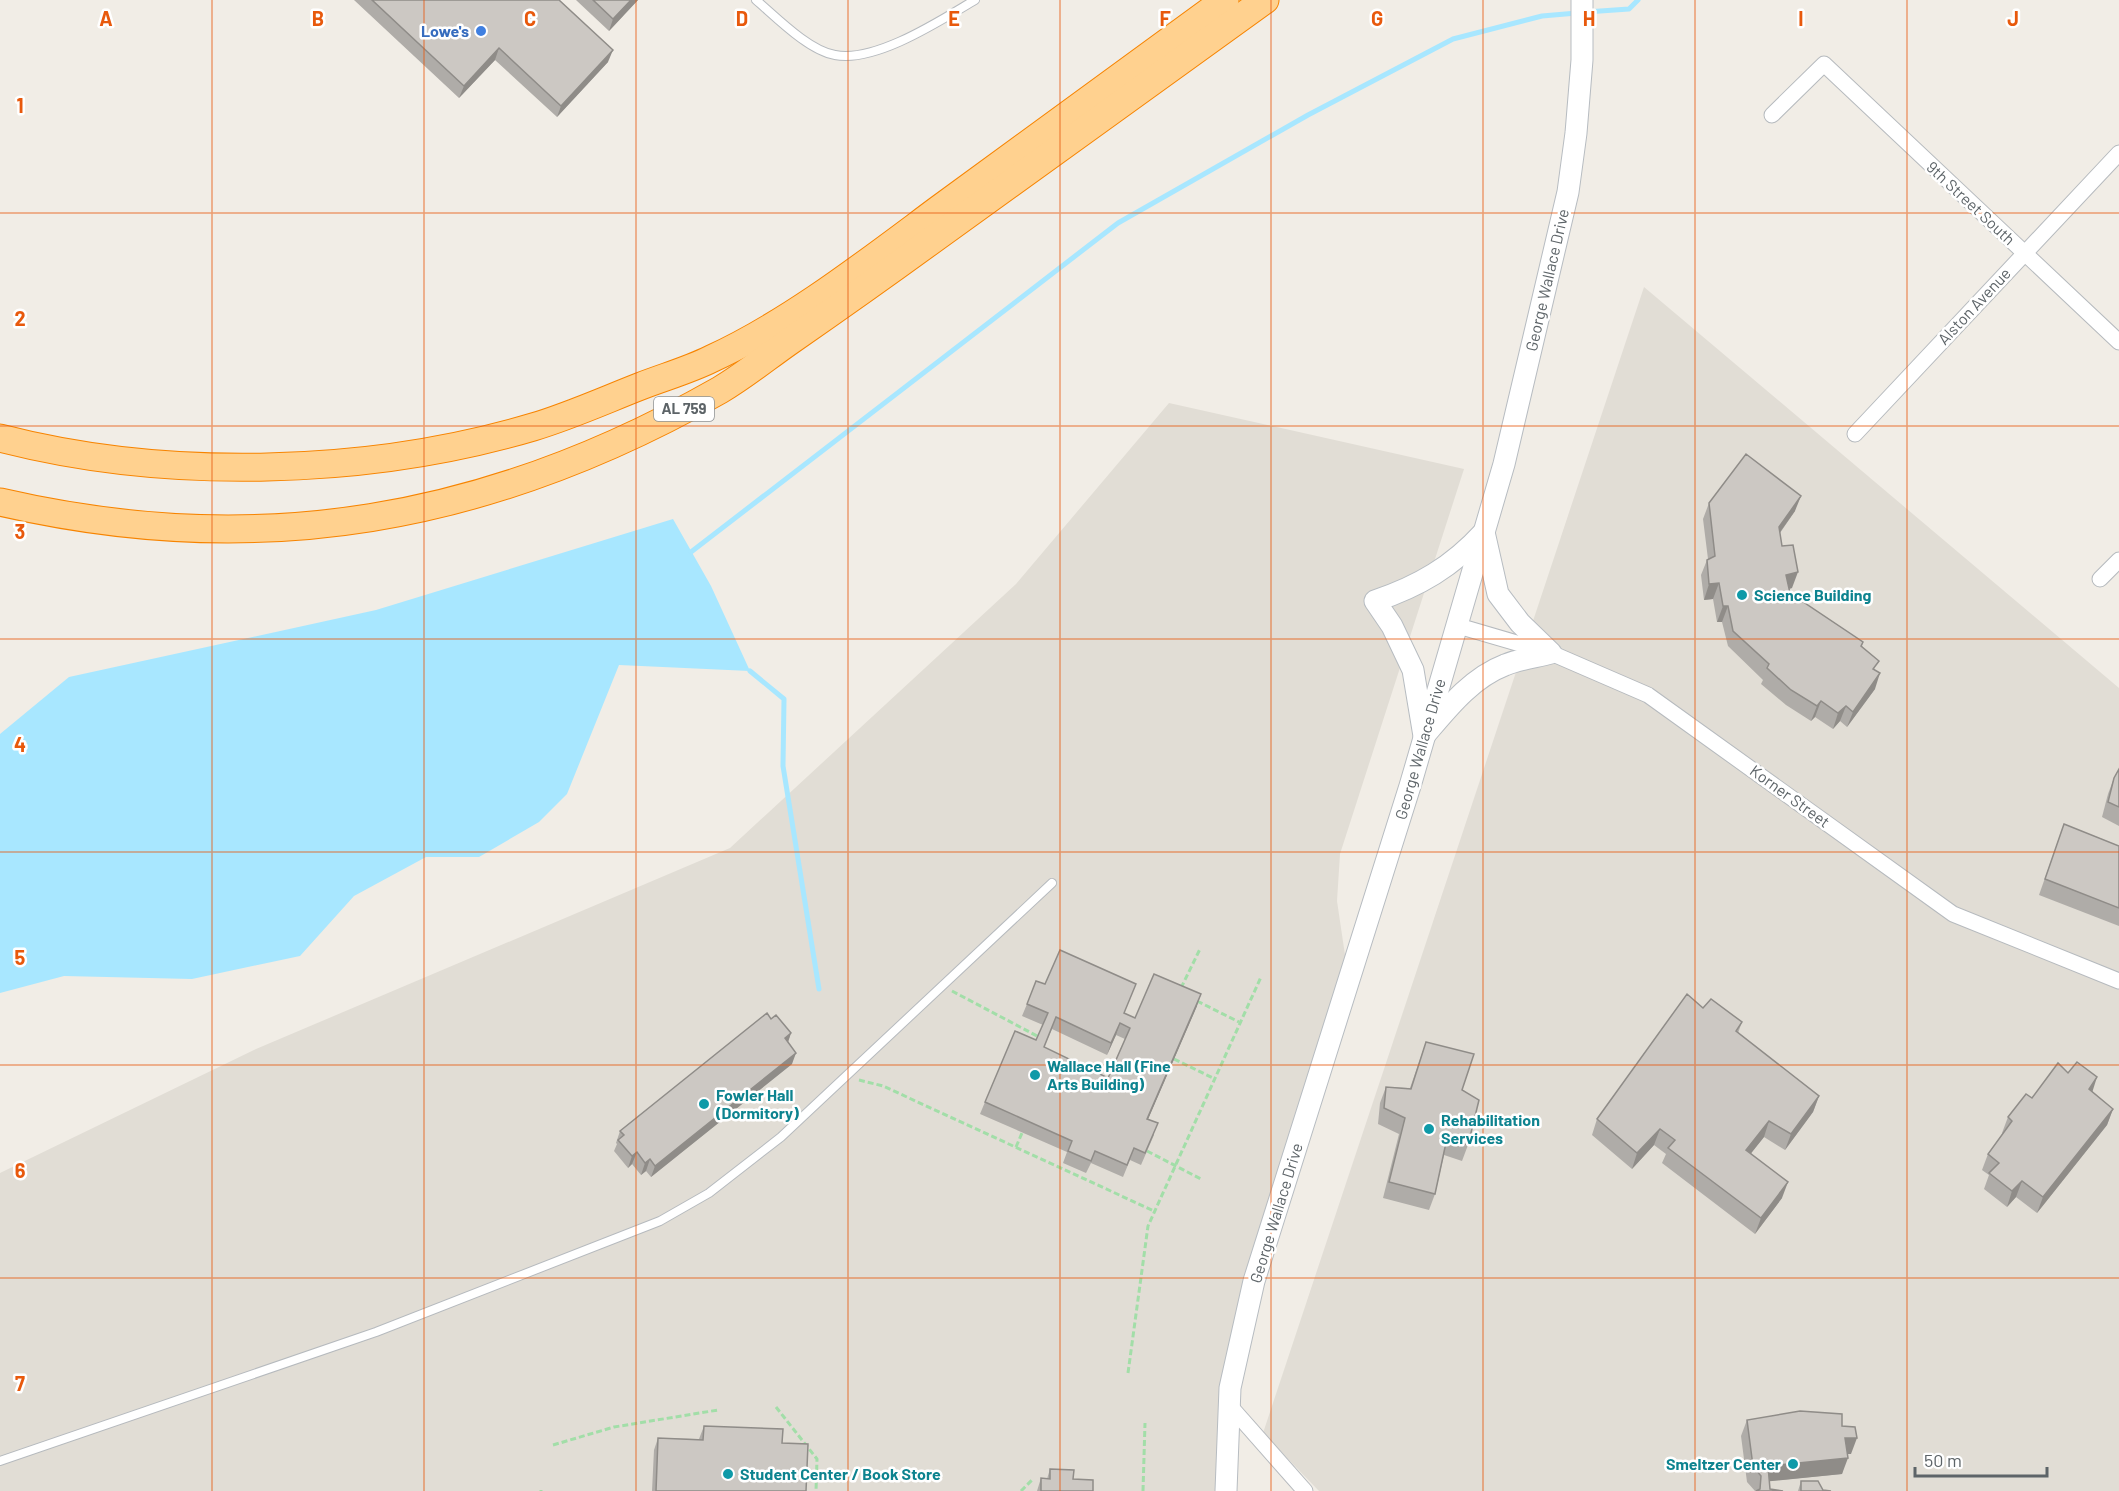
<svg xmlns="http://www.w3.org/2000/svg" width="2119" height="1491" font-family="Barlow,sans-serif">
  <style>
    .education { fill: #e1ddd5 }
    .water { fill: #a8e7ff }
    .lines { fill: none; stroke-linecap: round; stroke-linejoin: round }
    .stream { stroke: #a8e7ff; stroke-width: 5 }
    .lane-casing { stroke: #b6babe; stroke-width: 10 }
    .street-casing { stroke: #b6babe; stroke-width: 17 }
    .secondary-casing { stroke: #b7bcc1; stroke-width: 23 }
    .highway-casing { stroke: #f78400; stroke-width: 29 }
    .path { stroke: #a2dea8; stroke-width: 3; stroke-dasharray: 6 3; stroke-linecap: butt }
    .lane { stroke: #fff; stroke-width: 8 }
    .street { stroke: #fff; stroke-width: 15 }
    .secondary { stroke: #fff; stroke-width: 21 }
    .highway { stroke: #ffd18f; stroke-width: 27 }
    .wall { fill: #afaca8; fill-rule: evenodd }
    .shaded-wall { fill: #8f8c88 }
    .building { fill: #ccc8c3; stroke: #8f8c88; stroke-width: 1.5; fill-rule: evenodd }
    .grid { fill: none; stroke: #e8590c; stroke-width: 1.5; stroke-opacity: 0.55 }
    .shop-dot { fill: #3f7fe0; stroke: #fff; stroke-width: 2 }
    .culture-dot { fill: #0f9aa8; stroke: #fff; stroke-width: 2 }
    .labels { text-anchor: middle; stroke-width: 5; stroke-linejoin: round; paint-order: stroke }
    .shield { fill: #fff; stroke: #8e9295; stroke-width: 1.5 }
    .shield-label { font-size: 15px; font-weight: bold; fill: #5d6468 }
    .shop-label { font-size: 16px; font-weight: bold; fill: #366cbe; stroke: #fff; text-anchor: end }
    .street-label { font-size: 16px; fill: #5d6468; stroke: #fff }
    .culture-label { font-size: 16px; font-weight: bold; fill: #0d838f; stroke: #fff; text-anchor: start }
    .grid-label { font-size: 20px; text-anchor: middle; font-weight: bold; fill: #e8590c; stroke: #fff; stroke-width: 5; stroke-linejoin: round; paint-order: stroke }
  </style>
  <rect width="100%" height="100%" fill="#f1ede6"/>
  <g class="education">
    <path d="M 1644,287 L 2119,688 L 2119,1491 L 1319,1491 L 1263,1433 Z"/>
    <path d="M 1169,403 L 1464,469 L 1340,854 L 1337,901 L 1349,982 L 1254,1281 L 1226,1491 L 0,1491 L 0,1173 L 256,1049 L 730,848 L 1016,584 Z"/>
  </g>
  <path class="water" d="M 673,519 L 711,586 L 750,671 L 619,665 L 567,794 L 539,822 L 479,857 L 426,857 L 354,896 L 300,956 L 192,979 L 64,976 L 0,993 L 0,734 L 69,677 L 376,610 Z"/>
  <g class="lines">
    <g class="stream">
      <path d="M 1586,12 L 1629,9 L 1638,0"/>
      <path d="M 691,552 L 1118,223 L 1308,115 L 1453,39 L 1542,16 L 1577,13"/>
      <path d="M 750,671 L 784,699 L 783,766 L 819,989"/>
    </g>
    <defs>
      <g id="lane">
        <path d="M 756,0 C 776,17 809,51 835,55 C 876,63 941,20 975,0"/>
        <path d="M 0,1461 L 376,1332 L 660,1221 L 709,1193 L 781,1137 L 1052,883"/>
      </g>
      <g id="street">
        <path d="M 1772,115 L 1824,64 L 2119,342"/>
        <path d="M 1855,434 L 2119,153"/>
        <path d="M 2100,579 L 2119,560"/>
        <path d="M 1455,625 L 1551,653 L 1648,695 L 1953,914 L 2119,981"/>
        <path d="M 1230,1406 L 1305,1491"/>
      </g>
      <g id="secondary">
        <path d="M 1484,532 L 1498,594 L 1520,623 L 1551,653 C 1536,657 1519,659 1505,665 C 1471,678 1447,709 1424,736 L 1413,670 L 1392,626 L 1375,601 C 1419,586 1452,567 1484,532 Z"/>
        <path d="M 1226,1491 L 1230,1388 L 1254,1281 L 1410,786 L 1504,464 L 1568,192 L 1576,133 L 1582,60 L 1582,0"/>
      </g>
      <g id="highway">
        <path d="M 0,438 C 167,481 368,476 533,427 C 570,416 605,400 641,386 C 664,377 689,370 711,359 C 790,323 869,261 939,209 C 1034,140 1129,70 1225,0"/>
        <path d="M 0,502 C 259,562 490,521 720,390 C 744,376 767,357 790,341 C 839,307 887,273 935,238 C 1045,159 1155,79 1265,0"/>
      </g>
    </defs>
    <use href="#lane" class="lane-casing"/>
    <use href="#street" class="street-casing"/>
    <use href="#secondary" class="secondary-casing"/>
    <use href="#highway" class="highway-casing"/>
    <g class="path">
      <path d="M 1181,988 L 1200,949"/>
      <path d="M 952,991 L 1039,1037"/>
      <path d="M 1197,1001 L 1239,1022"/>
      <path d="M 1174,1059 L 1215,1079"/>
      <path d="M 859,1080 L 883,1086 L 1154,1211"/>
      <path d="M 1016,1147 L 1022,1133"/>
      <path d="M 1147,1151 L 1201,1179"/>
      <path d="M 1128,1373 L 1148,1226 L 1261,977"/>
      <path d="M 776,1407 L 817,1459 L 816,1491"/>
      <path d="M 553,1445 L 614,1427 L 718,1410"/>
      <path d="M 541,1490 L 541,1491"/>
      <path d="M 1021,1491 L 1033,1479"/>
      <path d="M 1143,1491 L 1145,1423"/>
    </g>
    <use href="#lane" class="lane"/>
    <use href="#street" class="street"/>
    <use href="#secondary" class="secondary"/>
    <use href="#highway" class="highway"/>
  </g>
  <g class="wall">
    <path d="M 354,0 L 559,0 L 608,62 L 557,117 L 495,60 L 459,98 Z"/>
    <path d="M 576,0 L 638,0 L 609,31 Z"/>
    <path d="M 1709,503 L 1795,511 L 1780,533 L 1782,546 L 1792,588 L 1789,589 L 1790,593 L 1863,642 L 1862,646 L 1875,670 L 1875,689 L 1847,727 L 1840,721 L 1833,729 L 1815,717 L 1811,721 L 1786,705 L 1761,684 L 1763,680 L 1728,646 L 1722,622 L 1717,622 L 1713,599 L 1704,600 L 1701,575 L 1707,560 L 1708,559 L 1703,519 Z"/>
    <path d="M 2119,769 L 2119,826 L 2102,817 L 2108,794 L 2114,778 Z"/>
    <path d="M 2064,824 L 2119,846 L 2119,926 L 2039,895 Z"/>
    <path d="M 1045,984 L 1136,984 L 1124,1013 L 1135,1018 L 1197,1006 L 1148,1119 L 1154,1135 L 1141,1165 L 1130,1160 L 1123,1177 L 1091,1163 L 1086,1173 L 1063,1163 L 1067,1152 L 980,1114 L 985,1102 L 1036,1040 L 1043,1025 L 1022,1016 L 1027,1004 ZM 1052,1029 L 1107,1055 L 1116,1035 L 1125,1039 L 1108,1078 L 1044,1047 Z"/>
    <path d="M 1703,1008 L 1742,1022 L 1738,1033 L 1819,1096 L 1813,1112 L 1785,1150 L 1764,1137 L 1751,1153 L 1782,1198 L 1755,1234 L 1662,1163 L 1666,1154 L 1654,1145 L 1632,1169 L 1592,1135 L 1597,1119 Z"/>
    <path d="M 771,1019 L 791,1033 L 788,1042 L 792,1064 L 651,1177 L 646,1171 L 641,1175 L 632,1164 L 628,1168 L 614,1151 L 617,1144 L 616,1143 L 620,1131 Z"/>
    <path d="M 1426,1042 L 1462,1090 L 1468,1145 L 1462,1161 L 1444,1155 L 1435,1194 L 1429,1210 L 1383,1198 L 1399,1134 L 1378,1124 L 1380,1103 L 1386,1087 L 1410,1088 Z"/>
    <path d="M 2068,1073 L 2113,1109 L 2107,1125 L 2037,1213 L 2016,1197 L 2007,1207 L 1984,1189 L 1989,1175 L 1982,1170 L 1988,1154 L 2003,1133 L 2002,1133 L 2008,1117 Z"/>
    <path d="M 1747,1420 L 1842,1426 L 1851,1454 L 1847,1454 L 1842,1474 L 1769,1481 L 1770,1489 L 1755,1491 L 1747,1482 L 1741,1436 Z"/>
    <path d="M 704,1426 L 782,1443 L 806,1491 L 652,1491 L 654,1450 L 658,1438 L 699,1439 Z"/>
    <path d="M 1050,1469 L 1073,1479 L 1093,1491 L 1037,1491 L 1041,1478 L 1047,1479 Z"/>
    <path d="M 1801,1481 L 1823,1490 L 1831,1491 L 1798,1491 Z"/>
  </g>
  <g class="shaded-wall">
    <path d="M 631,0 L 638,0 L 609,31 L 613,19 Z"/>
    <path d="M 499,48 L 495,60 L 459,98 L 464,86 Z"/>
    <path d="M 613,50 L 608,62 L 557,117 L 561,106 Z"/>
    <path d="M 1801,496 L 1795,511 L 1773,542 L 1779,527 Z"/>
    <path d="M 1798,572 L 1792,588 L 1781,591 L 1786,575 Z"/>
    <path d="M 1719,583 L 1713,599 L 1704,600 L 1709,584 Z"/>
    <path d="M 1723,606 L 1728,606 L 1722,622 L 1717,622 Z"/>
    <path d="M 1880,673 L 1875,689 L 1847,727 L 1853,712 Z"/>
    <path d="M 1821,701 L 1815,717 L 1811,721 L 1817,706 Z"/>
    <path d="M 1846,706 L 1840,721 L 1833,729 L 1838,713 Z"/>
    <path d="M 1201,994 L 1197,1006 L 1143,1131 L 1147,1119 Z"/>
    <path d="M 1120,1023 L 1116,1035 L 1107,1055 L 1111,1043 Z"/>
    <path d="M 791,1033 L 787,1045 L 785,1038 Z"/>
    <path d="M 796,1053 L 792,1064 L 651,1177 L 655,1166 Z"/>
    <path d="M 2097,1077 L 2092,1093 L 2089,1089 Z"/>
    <path d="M 1819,1096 L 1813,1112 L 1785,1150 L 1791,1134 Z"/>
    <path d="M 2113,1109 L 2107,1125 L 2037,1213 L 2043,1197 Z"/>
    <path d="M 1769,1121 L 1764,1137 L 1741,1166 L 1746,1150 Z"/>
    <path d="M 1660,1129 L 1654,1145 L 1632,1169 L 1637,1153 Z"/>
    <path d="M 637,1152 L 632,1164 L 628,1168 L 632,1156 Z"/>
    <path d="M 650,1159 L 646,1171 L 641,1175 L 645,1163 Z"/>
    <path d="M 2022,1181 L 2016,1197 L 2007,1207 L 2012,1191 Z"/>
    <path d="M 1788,1182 L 1782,1198 L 1755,1234 L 1761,1218 Z"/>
    <path d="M 1845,1438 L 1857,1438 L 1851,1454 L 1839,1454 Z"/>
    <path d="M 1848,1458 L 1842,1474 L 1762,1482 L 1768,1466 Z"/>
  </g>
  <g class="building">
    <path d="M 372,0 L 559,0 L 613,50 L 561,106 L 499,48 L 464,86 Z"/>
    <path d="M 593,0 L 631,0 L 613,19 Z"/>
    <path d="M 1746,454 L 1801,496 L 1779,527 L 1782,546 L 1793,545 L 1798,572 L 1786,575 L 1790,593 L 1863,642 L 1861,646 L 1879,661 L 1873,669 L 1880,673 L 1853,712 L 1846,706 L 1838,713 L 1821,701 L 1817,706 L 1791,690 L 1767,668 L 1769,664 L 1733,631 L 1728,606 L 1723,606 L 1719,583 L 1709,584 L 1707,560 L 1715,556 L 1709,503 Z"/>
    <path d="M 2119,769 L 2119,807 L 2108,802 L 2114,778 Z"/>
    <path d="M 2064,824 L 2119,846 L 2119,908 L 2045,879 Z"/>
    <path d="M 1060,950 L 1136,984 L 1124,1013 L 1135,1018 L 1154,974 L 1201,994 L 1147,1119 L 1158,1123 L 1145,1153 L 1134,1148 L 1127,1165 L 1095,1151 L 1091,1161 L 1068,1151 L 1072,1141 L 985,1102 L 1015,1031 L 1036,1040 L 1048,1013 L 1027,1004 L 1036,981 L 1045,984 ZM 1056,1017 L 1111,1043 L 1120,1023 L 1130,1028 L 1108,1078 L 1044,1047 Z"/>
    <path d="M 1687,994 L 1703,1008 L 1711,999 L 1742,1022 L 1736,1031 L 1819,1096 L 1791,1134 L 1769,1121 L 1746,1150 L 1788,1182 L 1761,1218 L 1668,1148 L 1675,1140 L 1660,1129 L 1637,1153 L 1597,1119 Z"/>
    <path d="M 767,1013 L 771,1019 L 776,1015 L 791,1033 L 785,1038 L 796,1053 L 655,1166 L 650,1159 L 645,1163 L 637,1152 L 632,1156 L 618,1140 L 624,1135 L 620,1131 Z"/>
    <path d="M 1426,1042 L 1474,1054 L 1462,1090 L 1479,1100 L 1468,1145 L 1447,1138 L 1435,1194 L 1389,1182 L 1405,1118 L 1384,1108 L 1386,1087 L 1411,1089 Z"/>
    <path d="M 2077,1062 L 2097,1077 L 2089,1089 L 2113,1109 L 2043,1197 L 2022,1181 L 2012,1191 L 1989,1173 L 1999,1163 L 1988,1154 L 2012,1121 L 2008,1117 L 2026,1094 L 2032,1098 L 2058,1063 L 2068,1073 Z"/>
    <path d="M 1800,1411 L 1842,1414 L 1842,1426 L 1855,1427 L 1857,1438 L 1845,1438 L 1848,1458 L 1768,1466 L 1770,1489 L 1783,1491 L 1756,1491 L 1760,1489 L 1761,1476 L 1753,1466 L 1747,1420 Z"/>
    <path d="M 704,1426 L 783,1429 L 782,1443 L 808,1444 L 806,1491 L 656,1491 L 658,1438 L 703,1440 Z"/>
    <path d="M 1050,1469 L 1074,1470 L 1073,1479 L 1093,1480 L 1093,1491 L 1041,1491 L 1041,1478 L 1050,1479 Z"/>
    <path d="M 1801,1481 L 1818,1481 L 1823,1490 L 1831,1491 L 1801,1491 Z"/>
  </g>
  <path class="grid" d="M 212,0 L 212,1491M 424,0 L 424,1491M 636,0 L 636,1491M 848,0 L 848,1491M 1060,0 L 1060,1491M 1271,0 L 1271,1491M 1483,0 L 1483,1491M 1695,0 L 1695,1491M 1907,0 L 1907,1491M 0,213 L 2119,213M 0,426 L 2119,426M 0,639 L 2119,639M 0,852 L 2119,852M 0,1065 L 2119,1065M 0,1278 L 2119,1278"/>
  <circle class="shop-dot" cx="481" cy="31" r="6"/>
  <g class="culture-dot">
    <circle cx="1742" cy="595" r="6"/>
    <circle cx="1035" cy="1075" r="6"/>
    <circle cx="704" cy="1104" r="6"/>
    <circle cx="1429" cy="1129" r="6"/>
    <circle cx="1793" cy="1464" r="6"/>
    <circle cx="728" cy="1474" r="6"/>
  </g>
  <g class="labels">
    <rect class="shield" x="654" y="397" width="60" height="24" rx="4.5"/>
    <g class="shield-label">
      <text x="684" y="414">AL 759</text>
    </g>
    <g class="shop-label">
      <text x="469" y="37">Lowe's</text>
    </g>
    <g class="street-label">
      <text transform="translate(1971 203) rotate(43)" y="6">9th Street South</text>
      <text transform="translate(1547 280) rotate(-77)" y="6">George Wallace Drive</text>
      <text transform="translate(1974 306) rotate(-47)" y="6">Alston Avenue</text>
      <text transform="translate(1420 749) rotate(-74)" y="6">George Wallace Drive</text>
      <text transform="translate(1790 796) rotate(36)" y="6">Korner Street</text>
      <text transform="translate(1276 1213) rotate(-73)" y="6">George Wallace Drive</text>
    </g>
    <g class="culture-label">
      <text x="1754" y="601">Science Building</text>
      <text x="1047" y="1072">Wallace Hall (Fine<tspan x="1047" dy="18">Arts Building)</tspan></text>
      <text x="716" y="1101">Fowler Hall<tspan x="716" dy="18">(Dormitory)</tspan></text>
      <text x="1441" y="1126">Rehabilitation<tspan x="1441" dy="18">Services</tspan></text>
      <text x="1781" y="1470" text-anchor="end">Smeltzer Center</text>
      <text x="740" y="1480">Student Center / Book Store</text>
    </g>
  </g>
  <g class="grid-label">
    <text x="106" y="26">A</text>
    <text x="318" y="26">B</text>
    <text x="530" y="26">C</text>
    <text x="742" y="26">D</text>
    <text x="954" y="26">E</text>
    <text x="1165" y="26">F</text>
    <text x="1377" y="26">G</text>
    <text x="1589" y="26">H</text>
    <text x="1801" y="26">I</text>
    <text x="2013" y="26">J</text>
    <text x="20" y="113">1</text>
    <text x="20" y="326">2</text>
    <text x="20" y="539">3</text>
    <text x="20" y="752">4</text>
    <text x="20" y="965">5</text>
    <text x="20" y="1178">6</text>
    <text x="20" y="1391">7</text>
  </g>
  <path d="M1915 1467v9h132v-9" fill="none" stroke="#5d6468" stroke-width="3"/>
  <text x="1924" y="1467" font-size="18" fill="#5d6468" stroke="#ffffff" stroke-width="4.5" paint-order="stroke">50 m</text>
</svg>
